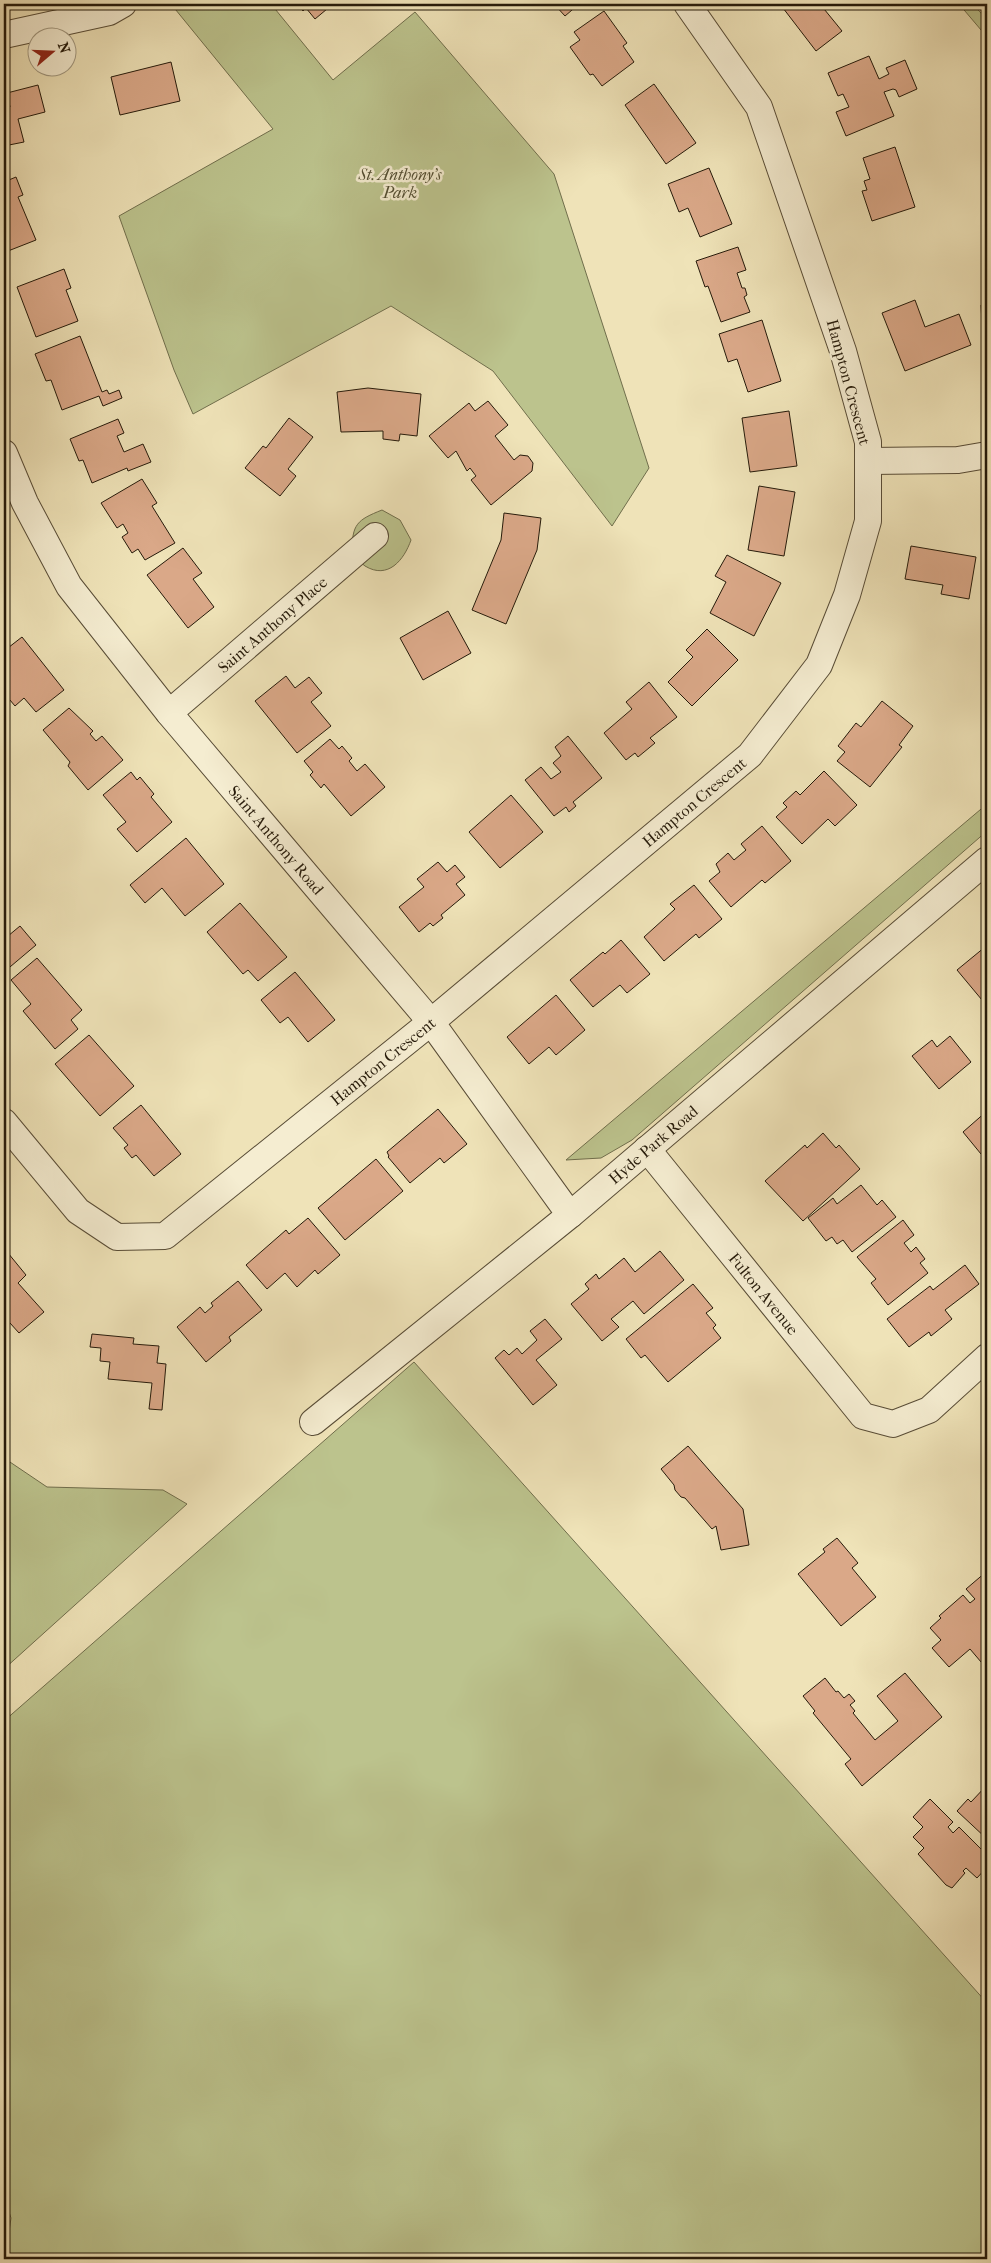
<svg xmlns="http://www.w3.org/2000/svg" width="991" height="2263" font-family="'IM FELL French Canon',serif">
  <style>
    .green { fill: #bcc38d; stroke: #706e4c }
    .building { fill: #daa888; stroke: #251a0a }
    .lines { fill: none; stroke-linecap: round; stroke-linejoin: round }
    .street-casing { stroke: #584c36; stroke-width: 28 }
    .street { stroke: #f5edd1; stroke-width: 26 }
    .labels { text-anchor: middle; stroke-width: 5; stroke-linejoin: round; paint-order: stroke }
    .park-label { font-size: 16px; font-style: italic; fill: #524d31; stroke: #f5edd1 }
    .street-label { font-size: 16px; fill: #251a0a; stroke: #f5edd1 }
  </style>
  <rect width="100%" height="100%" fill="#efe3b8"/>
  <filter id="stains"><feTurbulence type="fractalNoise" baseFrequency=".004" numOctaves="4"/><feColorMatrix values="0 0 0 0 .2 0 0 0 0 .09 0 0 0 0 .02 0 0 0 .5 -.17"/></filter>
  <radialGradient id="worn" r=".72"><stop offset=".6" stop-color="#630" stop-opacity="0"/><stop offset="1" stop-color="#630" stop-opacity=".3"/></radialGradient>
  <g class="green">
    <path d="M 171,4 L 271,4 L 333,80 L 415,12 L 554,174 L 649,468 L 612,526 L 493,371 L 391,306 L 193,414 L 174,370 L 119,216 L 273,129 Z"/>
    <path d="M 959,4 L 973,4 L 987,20 L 987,37 Z"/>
    <path d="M 382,510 L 400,520 L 411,540 C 404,560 388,580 365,566 C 360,563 356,556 352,552 C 352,524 357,520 382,510 Z"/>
    <path d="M 987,804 L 987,831 L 632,1140 L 601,1158 L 566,1160 Z"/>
    <path d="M 414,1362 L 987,2003 L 987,2259 L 5,2259 L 11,2218 L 4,2197 L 4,1721 Z"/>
    <path d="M 4,1458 L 47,1487 L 163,1490 L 187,1504 L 4,1669 Z"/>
  </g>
  <g class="building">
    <path d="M 297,4 L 339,4 L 335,6 L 333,4 L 315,19 L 306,8 L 303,11 Z"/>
    <path d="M 554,4 L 579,4 L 565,16 Z"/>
    <path d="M 783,4 L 820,4 L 842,31 L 816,51 L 783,8 L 786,7 Z"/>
    <path d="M 604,11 L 627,43 L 623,46 L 634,62 L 602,86 L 593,74 L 590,75 L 570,47 L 580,40 L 574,32 Z"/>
    <path d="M 869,56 L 879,79 L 889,74 L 886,68 L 905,60 L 917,89 L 899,97 L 896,90 L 893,89 L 884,92 L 894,116 L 846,136 L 836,112 L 849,107 L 843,94 L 838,96 L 828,73 Z"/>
    <path d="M 171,62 L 180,101 L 120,115 L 111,77 Z"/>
    <path d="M 654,84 L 696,143 L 666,164 L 625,105 Z"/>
    <path d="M 38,85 L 45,112 L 18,119 L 24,142 L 4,146 L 4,109 L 10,107 L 7,93 Z"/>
    <path d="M 895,147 L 915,207 L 872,221 L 862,191 L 867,190 L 864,181 L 870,179 L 863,158 Z"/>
    <path d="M 709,168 L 732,224 L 700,237 L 688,208 L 679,212 L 668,184 Z"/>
    <path d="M 16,177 L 23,195 L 18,197 L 36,240 L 8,251 L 4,242 L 4,182 Z"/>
    <path d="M 738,247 L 746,270 L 737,273 L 742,288 L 745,288 L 747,295 L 744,297 L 750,312 L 721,322 L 708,286 L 705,287 L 696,261 Z"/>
    <path d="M 64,269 L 71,288 L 66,290 L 78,321 L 36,337 L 17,287 Z"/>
    <path d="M 915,300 L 925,327 L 959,314 L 971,345 L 905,371 L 882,313 Z"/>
    <path d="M 987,304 L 987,342 L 983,342 L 981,305 Z"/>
    <path d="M 762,320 L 781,381 L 748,392 L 737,359 L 728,362 L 719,334 Z"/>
    <path d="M 80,336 L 102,392 L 107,390 L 109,394 L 119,390 L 122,398 L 103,406 L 99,396 L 62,410 L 51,380 L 46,381 L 35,354 Z"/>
    <path d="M 368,388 L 421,394 L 417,436 L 400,434 L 399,441 L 383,439 L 383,431 L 341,432 L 337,392 Z"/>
    <path d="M 488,401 L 508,425 L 495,436 L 514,460 L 520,455 L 528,456 L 533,463 L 532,471 L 491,505 L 471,480 L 476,476 L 470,468 L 467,471 L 456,451 L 448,458 L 429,436 L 469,403 L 475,411 Z"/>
    <path d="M 789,411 L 797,466 L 750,472 L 742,418 Z"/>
    <path d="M 289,418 L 313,437 L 288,469 L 296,476 L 280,496 L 245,468 L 263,446 L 266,448 Z"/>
    <path d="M 118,419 L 124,433 L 117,436 L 124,452 L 143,444 L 151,462 L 128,471 L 127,468 L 92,483 L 83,460 L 79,461 L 70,439 Z"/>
    <path d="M 142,479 L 157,503 L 152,506 L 175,543 L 145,560 L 138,549 L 132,553 L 122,537 L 128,533 L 123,524 L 117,528 L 101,503 Z"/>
    <path d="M 759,486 L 795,492 L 784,556 L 748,550 Z"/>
    <path d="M 504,513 L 541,518 L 537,550 L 506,624 L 472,610 L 501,540 Z"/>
    <path d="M 911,546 L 976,557 L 969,599 L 941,594 L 943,585 L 905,579 Z"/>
    <path d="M 183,548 L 202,573 L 193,579 L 214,607 L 188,628 L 147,575 Z"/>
    <path d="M 727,555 L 781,583 L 754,636 L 710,613 L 726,582 L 715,576 Z"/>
    <path d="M 448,611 L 471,653 L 423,680 L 400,638 Z"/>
    <path d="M 707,629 L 738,660 L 692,706 L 668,682 L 693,657 L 686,650 Z"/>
    <path d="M 22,637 L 64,690 L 36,712 L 24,698 L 15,706 L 4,693 L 4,651 Z"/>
    <path d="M 286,676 L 295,688 L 309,677 L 322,693 L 311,702 L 331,726 L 297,753 L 255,701 Z"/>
    <path d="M 649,682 L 677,717 L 650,738 L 655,743 L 638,757 L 635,753 L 626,760 L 604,733 L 632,709 L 626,702 Z"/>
    <path d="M 882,701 L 913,726 L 899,745 L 902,747 L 870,787 L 837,761 L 845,752 L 838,746 L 856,723 L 861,727 Z"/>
    <path d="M 69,708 L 93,731 L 90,734 L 96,741 L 102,736 L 123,760 L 88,790 L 68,766 L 70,762 L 43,730 Z"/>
    <path d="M 568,736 L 602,778 L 573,802 L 576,806 L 569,812 L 566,807 L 554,816 L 525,780 L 541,767 L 551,779 L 561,772 L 553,763 L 561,756 L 555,747 Z"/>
    <path d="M 330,739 L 339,749 L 342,746 L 352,758 L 349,761 L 357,771 L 365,764 L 385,787 L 351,816 L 324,784 L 321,788 L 310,775 L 313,772 L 304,761 Z"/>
    <path d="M 824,771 L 857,805 L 835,826 L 828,819 L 802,844 L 776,817 L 787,807 L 783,803 L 796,791 L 800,795 Z"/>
    <path d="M 131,772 L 137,780 L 140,777 L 154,794 L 151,797 L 172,822 L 137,852 L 117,829 L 126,822 L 103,795 Z"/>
    <path d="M 511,795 L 543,832 L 500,868 L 469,832 Z"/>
    <path d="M 762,826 L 791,861 L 765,883 L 762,880 L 731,907 L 709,881 L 720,872 L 716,864 L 728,853 L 734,860 L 746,850 L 741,844 Z"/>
    <path d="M 186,838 L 224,884 L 185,916 L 162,888 L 145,903 L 130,885 Z"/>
    <path d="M 438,862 L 447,872 L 455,865 L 465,877 L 456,884 L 465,895 L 441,915 L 443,918 L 433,926 L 430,923 L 419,932 L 399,907 L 424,887 L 417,879 Z"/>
    <path d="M 694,885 L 722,919 L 699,938 L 696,934 L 664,961 L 644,937 L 675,909 L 670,904 Z"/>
    <path d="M 240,903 L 287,957 L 258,981 L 248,970 L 243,974 L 207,932 Z"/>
    <path d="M 20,926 L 36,945 L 4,972 L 4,930 L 8,936 Z"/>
    <path d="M 621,940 L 650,974 L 627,993 L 620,985 L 593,1007 L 570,980 L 603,952 L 605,954 Z"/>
    <path d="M 985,947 L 987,949 L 987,1006 L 957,970 Z"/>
    <path d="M 37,958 L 82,1010 L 71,1020 L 78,1029 L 55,1049 L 23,1011 L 31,1004 L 11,980 Z"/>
    <path d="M 295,972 L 335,1020 L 308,1042 L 288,1017 L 280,1023 L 261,1000 Z"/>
    <path d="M 556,995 L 585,1030 L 556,1055 L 549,1047 L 529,1064 L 507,1037 Z"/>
    <path d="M 89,1035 L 134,1086 L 100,1116 L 55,1064 Z"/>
    <path d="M 950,1036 L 971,1062 L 939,1089 L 912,1056 L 932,1040 L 937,1047 Z"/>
    <path d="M 141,1105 L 181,1154 L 154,1176 L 136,1155 L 132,1158 L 124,1148 L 128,1145 L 113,1128 Z"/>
    <path d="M 438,1109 L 467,1144 L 444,1163 L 440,1158 L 410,1183 L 388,1157 L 389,1156 L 387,1152 Z"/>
    <path d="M 987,1111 L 987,1149 L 981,1154 L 963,1132 Z"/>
    <path d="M 823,1133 L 836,1148 L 839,1145 L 860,1169 L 803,1221 L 765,1181 L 805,1145 L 807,1148 Z"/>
    <path d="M 376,1159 L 403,1191 L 345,1240 L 318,1208 Z"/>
    <path d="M 861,1185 L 877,1205 L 882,1200 L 896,1217 L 852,1252 L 843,1240 L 837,1244 L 832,1237 L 826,1241 L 808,1218 L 833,1198 L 837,1204 Z"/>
    <path d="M 308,1218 L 340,1255 L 318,1274 L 315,1270 L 297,1287 L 285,1273 L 267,1289 L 246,1265 L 286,1230 L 289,1234 Z"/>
    <path d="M 903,1220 L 914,1235 L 904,1243 L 911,1252 L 916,1247 L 925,1259 L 920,1263 L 928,1273 L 888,1305 L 871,1283 L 876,1279 L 857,1257 Z"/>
    <path d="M 660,1251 L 684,1280 L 644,1314 L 633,1301 L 611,1319 L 619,1327 L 602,1341 L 571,1304 L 589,1289 L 585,1284 L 596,1274 L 599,1279 L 624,1258 L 635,1272 Z"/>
    <path d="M 8,1253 L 26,1275 L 18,1283 L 44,1312 L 19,1333 L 10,1323 L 4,1328 L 4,1257 Z"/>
    <path d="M 965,1265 L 979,1284 L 945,1310 L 952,1319 L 931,1336 L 929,1332 L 909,1347 L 887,1319 L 930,1286 L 933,1290 Z"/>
    <path d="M 238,1281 L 262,1310 L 229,1337 L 231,1341 L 206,1362 L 177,1327 L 200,1307 L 205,1313 L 213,1306 L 211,1303 Z"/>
    <path d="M 693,1284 L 713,1308 L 706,1313 L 716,1325 L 713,1328 L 721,1338 L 668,1382 L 645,1355 L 641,1358 L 626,1339 Z"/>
    <path d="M 545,1319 L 562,1339 L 536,1360 L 557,1385 L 533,1405 L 495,1358 L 504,1350 L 509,1355 L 517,1348 L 522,1354 L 537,1340 L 530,1331 Z"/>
    <path d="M 92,1334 L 134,1338 L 133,1344 L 159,1346 L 157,1363 L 166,1364 L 162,1410 L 149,1409 L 152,1383 L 108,1379 L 110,1362 L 100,1361 L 101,1348 L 90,1347 Z"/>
    <path d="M 688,1446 L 743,1509 L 749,1545 L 721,1550 L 716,1526 L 712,1529 L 685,1498 L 681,1497 L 675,1490 L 674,1485 L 661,1469 Z"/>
    <path d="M 837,1538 L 858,1563 L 852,1568 L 876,1597 L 841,1626 L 798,1574 L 825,1552 L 823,1549 Z"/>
    <path d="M 986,1572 L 987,1574 L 987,1669 L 970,1649 L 949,1667 L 932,1648 L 941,1640 L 930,1628 L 941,1618 L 939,1616 L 963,1595 L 970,1603 L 975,1599 L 966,1589 Z"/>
    <path d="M 905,1673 L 942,1717 L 862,1786 L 845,1764 L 851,1759 L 813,1713 L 815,1711 L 803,1696 L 825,1678 L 836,1692 L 838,1691 L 844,1698 L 849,1694 L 855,1701 L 850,1705 L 855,1711 L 853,1713 L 875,1740 L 898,1721 L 877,1696 Z"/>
    <path d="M 987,1785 L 987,1839 L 957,1811 L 968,1799 L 971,1802 Z"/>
    <path d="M 930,1799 L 953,1822 L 948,1827 L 953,1833 L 959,1827 L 987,1855 L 987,1867 L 977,1878 L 966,1868 L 963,1871 L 965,1873 L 952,1888 L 946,1885 L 918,1854 L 924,1848 L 913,1837 L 923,1827 L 913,1817 Z"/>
  </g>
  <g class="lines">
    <defs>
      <g id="street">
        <path d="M 4,35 L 109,12 L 123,4"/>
        <path id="s1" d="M 4,453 L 25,503 L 69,586 L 169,713 L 431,1022 L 570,1215"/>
        <path d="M 869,461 L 958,460 L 987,455"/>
        <path id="s2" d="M 169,713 L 375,536"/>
        <path id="s3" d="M 4,1122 L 78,1211 L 117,1237 L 165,1236 L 431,1022 L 750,755 L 819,665 L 847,595 L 868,521 L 868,442 L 843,351 L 759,107 L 687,4"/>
        <path id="s4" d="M 647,1149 L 863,1416 L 893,1424 L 929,1410 L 987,1357"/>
        <path id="s5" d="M 313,1422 L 570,1215 L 987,860"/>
      </g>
    </defs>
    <use href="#street" class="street-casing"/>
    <use href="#street" class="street"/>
  </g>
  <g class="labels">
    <g class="park-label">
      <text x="400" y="180">St. Anthony's<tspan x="400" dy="18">Park</tspan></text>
    </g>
    <g class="street-label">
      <text transform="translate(849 382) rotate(75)" y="6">Hampton Crescent</text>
      <text dy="6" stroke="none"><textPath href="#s2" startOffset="136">Saint Anthony Place</textPath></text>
      <text dy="6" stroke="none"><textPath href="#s3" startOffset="895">Hampton Crescent</textPath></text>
      <text dy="6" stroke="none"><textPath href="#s1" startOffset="476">Saint Anthony Road</textPath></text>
      <text dy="6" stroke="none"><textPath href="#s3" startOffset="490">Hampton Crescent</textPath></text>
      <text dy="6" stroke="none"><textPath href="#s5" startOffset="439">Hyde Park Road</textPath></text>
      <text dy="6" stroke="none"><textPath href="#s4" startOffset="186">Fulton Avenue</textPath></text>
    </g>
  </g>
  <rect width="991" height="2263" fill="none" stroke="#efe3b8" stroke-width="20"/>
  <rect x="5" y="5" width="981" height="2253" fill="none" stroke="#251a0a" stroke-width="2.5"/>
  <rect x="10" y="10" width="971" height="2243" fill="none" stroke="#251a0a"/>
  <g transform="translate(52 52) rotate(71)"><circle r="24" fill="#f5edd1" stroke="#a29981"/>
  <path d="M0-4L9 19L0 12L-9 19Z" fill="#8f2418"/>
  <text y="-8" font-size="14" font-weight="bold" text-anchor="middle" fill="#251a0a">N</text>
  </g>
  <rect width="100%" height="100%" filter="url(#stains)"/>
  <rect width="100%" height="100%" fill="url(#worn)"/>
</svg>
